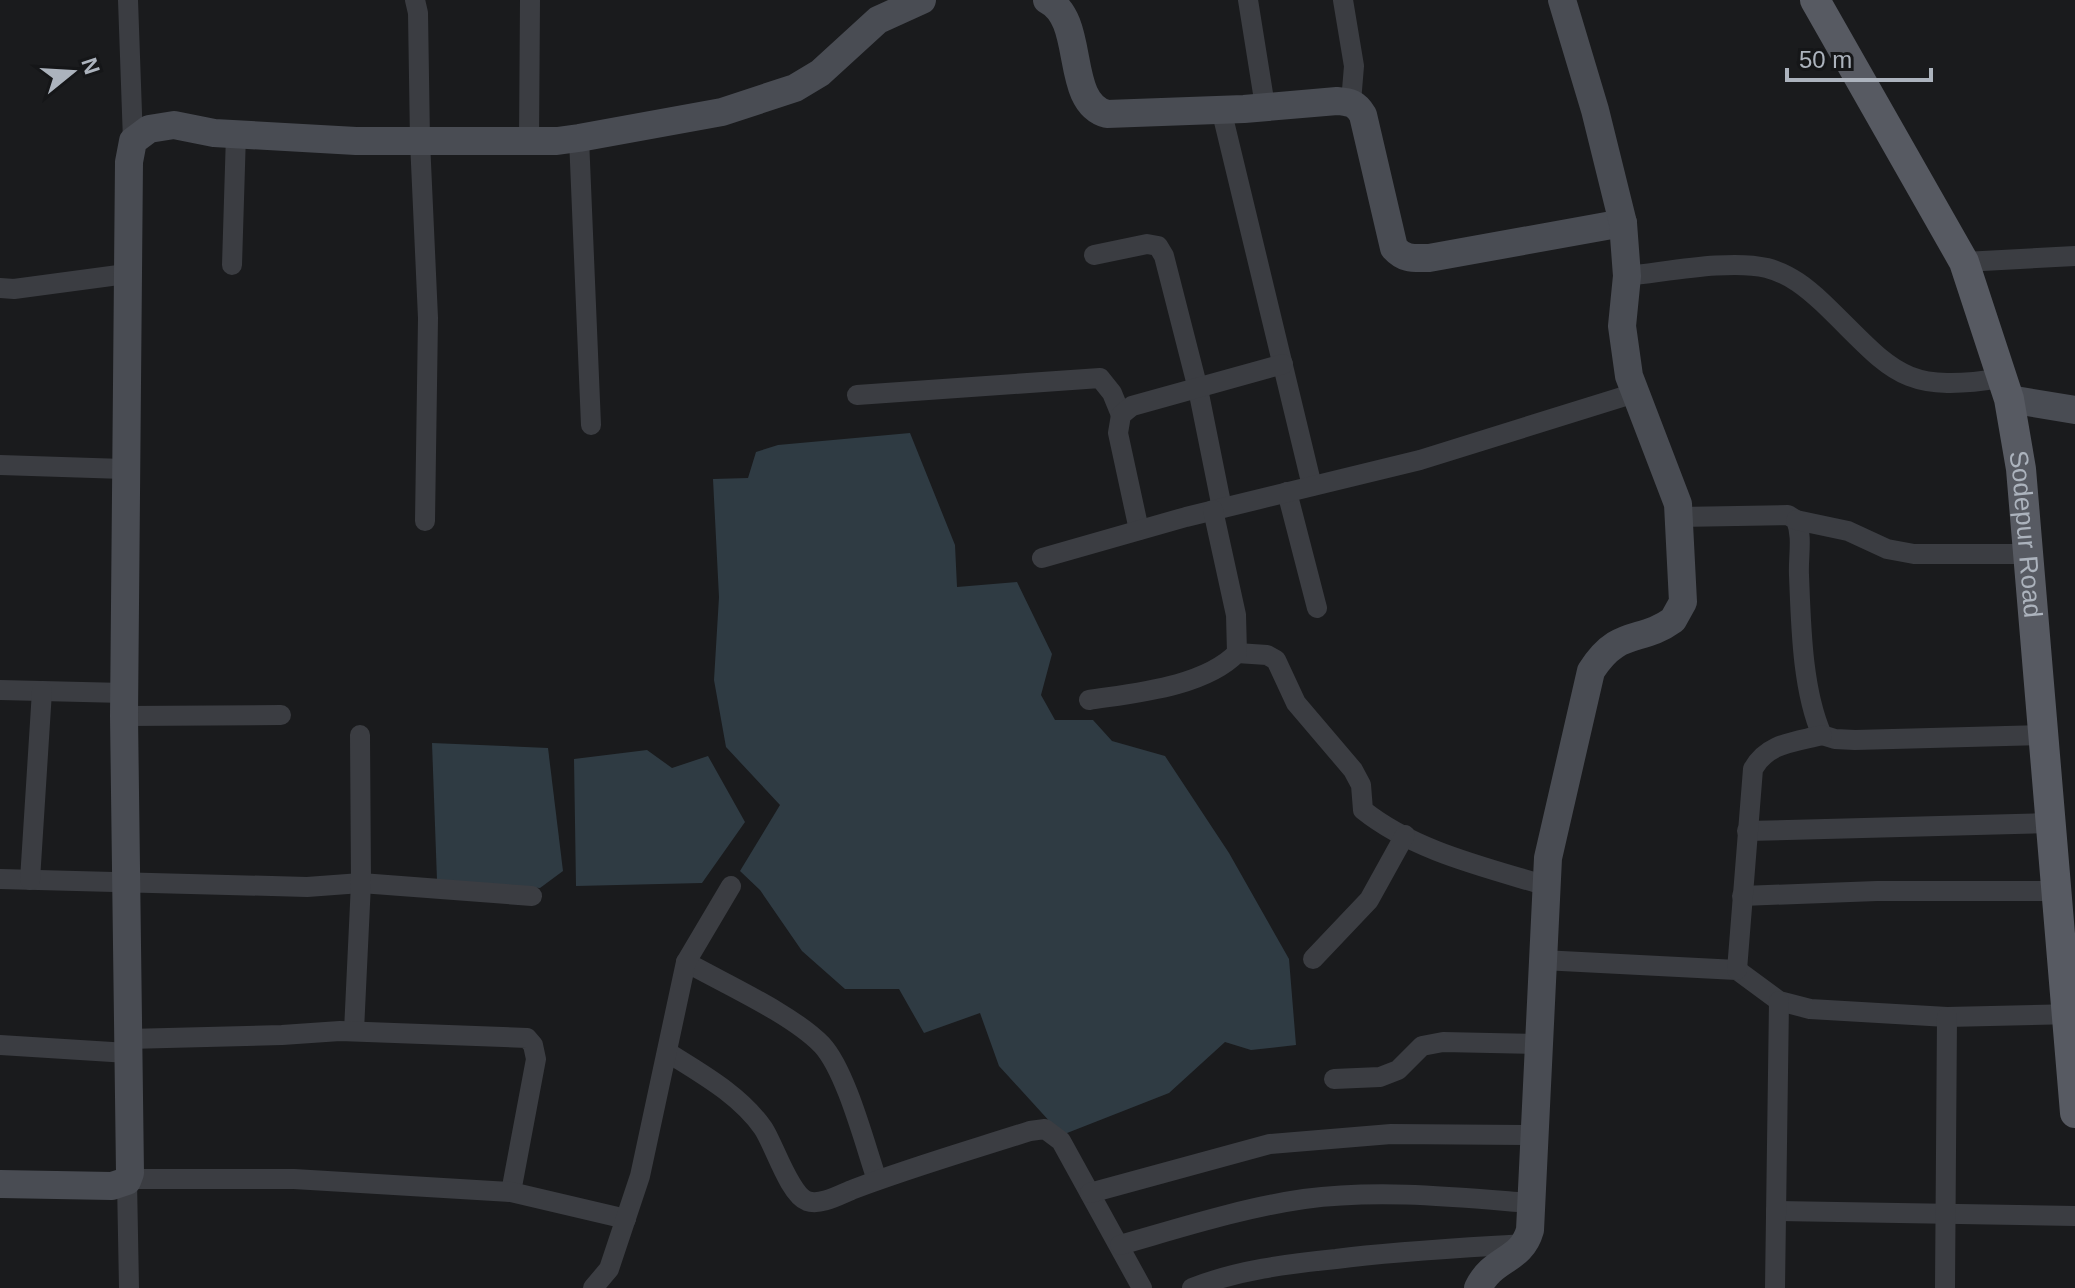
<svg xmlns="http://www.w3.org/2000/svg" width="2075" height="1288" font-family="Arial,sans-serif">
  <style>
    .water { fill: #2f3b43 }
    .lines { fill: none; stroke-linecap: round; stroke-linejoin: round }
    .street { stroke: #3b3d42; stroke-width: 20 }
    .secondary { stroke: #494c53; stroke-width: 28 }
    .primary { stroke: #575a62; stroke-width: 30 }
    .labels { text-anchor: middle; stroke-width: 7; stroke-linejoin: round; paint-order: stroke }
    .street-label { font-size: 26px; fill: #acb3bd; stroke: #151618 }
  </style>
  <rect width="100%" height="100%" fill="#1a1b1d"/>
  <g class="water">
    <path d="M 910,433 L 955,545 L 957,587 L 1017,582 L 1052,654 L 1041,695 L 1055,720 L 1093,720 L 1112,741 L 1165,756 L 1229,853 L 1289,959 L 1296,1045 L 1251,1050 L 1225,1042 L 1169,1093 L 1062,1135 L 999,1066 L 980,1013 L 924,1033 L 899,989 L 845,989 L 802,951 L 760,890 L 740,871 L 780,805 L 726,747 L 714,680 L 719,597 L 713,479 L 748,478 L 756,452 L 778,445 Z"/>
    <path d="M 432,743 L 548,748 L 563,871 L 540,888 L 437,880 Z"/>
    <path d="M 647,750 L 672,768 L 708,756 L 745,822 L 702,883 L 576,886 L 574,759 Z"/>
  </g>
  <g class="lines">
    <g class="street">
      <path d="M 128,0 L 133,141"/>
      <path d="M 415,0 L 418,13 L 420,141 L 428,318 L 425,521"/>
      <path d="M 1248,0 L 1265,106"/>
      <path d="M 1343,0 L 1354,66 L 1351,102"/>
      <path d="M 1221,109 L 1312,486"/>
      <path d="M 579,138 L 591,425"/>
      <path d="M 529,141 L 530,0"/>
      <path d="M 1094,255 L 1147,244 L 1158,246 L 1164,256 L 1198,389 L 1222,508"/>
      <path d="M 1964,262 L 2075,256"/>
      <path d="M 232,265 L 236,134"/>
      <path d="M 1627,276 C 1667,272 1729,259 1767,268 C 1790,274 1807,288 1823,303 C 1892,369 1899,395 2002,378"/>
      <path d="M 0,288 L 14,289 L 126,274"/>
      <path d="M 857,395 L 1100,378 L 1112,393 L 1121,415"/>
      <path d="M 0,465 L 124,469"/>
      <path d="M 1287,492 L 1317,608"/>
      <path d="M 1679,517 L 1788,515 L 1796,520 C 1803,537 1798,557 1799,575 C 1801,625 1802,690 1822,735 L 1835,739 L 1855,740 L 2043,735"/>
      <path d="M 1796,520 L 1848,531 L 1887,549 L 1914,554 L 2028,554"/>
      <path d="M 1139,530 L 1118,433 L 1121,415 L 1132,406 L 1283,364"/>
      <path d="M 1042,558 L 1186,517 L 1420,460 L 1635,393"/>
      <path d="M 1237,653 L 1267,655 L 1276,660 L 1296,703 L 1353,770 L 1361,785 L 1363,810 C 1414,851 1485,867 1547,886"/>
      <path d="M 0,690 L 124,693"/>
      <path d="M 1089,700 C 1134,693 1204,687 1237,653 L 1236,615 L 1213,510"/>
      <path d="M 124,716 L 281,715"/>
      <path d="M 1747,831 L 2050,823"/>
      <path d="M 0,879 L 307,887 L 361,883 L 532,896"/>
      <path d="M 30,880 L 42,691"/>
      <path d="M 1742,896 L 1877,891 L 2056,891"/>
      <path d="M 1313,959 L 1369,900 L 1405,835"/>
      <path d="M 1542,960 L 1737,970 L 1779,1001 L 1810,1009 L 1947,1017 L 2075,1014"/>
      <path d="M 686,962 C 725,984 792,1014 822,1045 C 846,1071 865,1145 877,1180"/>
      <path d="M 1737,970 L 1753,769 C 1767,743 1795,742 1822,735"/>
      <path d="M 354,1031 L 361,883 L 360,735"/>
      <path d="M 128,1039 L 282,1035 L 340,1031 L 527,1038 L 533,1045 L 536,1059 L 511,1192"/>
      <path d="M 0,1045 L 128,1053"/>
      <path d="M 667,1052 C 700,1073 739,1094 763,1128 C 774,1144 789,1194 807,1201 C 821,1206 841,1194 854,1189 C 912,1167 971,1150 1030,1131 L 1045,1129 L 1061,1141 L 1142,1288"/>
      <path d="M 1334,1079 L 1380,1077 L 1398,1070 L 1422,1046 L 1443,1042 L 1538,1044"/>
      <path d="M 129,1179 L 294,1179 L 511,1192 L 626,1219"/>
      <path d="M 127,1181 L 129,1288"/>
      <path d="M 1090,1193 L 1270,1144 L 1391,1134 L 1534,1135"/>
      <path d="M 1776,1211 L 2075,1216"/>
      <path d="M 1120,1245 C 1180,1228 1242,1208 1304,1199 C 1379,1189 1455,1197 1530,1203"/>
      <path d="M 593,1288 L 609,1269 L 640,1176 L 686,962 L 731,886"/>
      <path d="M 1192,1288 C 1238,1270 1287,1264 1336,1259 C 1399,1251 1462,1248 1526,1244"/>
      <path d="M 1775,1288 L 1779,1001"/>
      <path d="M 1945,1288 L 1947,1017"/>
    </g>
    <g class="secondary">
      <path d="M 1047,0 C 1087,20 1063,102 1107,114 L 1244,109 L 1337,101 C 1350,102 1356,103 1363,115 L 1394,248 C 1405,260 1414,258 1429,258 L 1623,223"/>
      <path d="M 2009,399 L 2075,410"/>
      <path d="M 0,1184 L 112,1186 L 127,1181 L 130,1173 L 124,716 L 129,162 L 133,141 L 149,129 L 174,125 L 214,133 L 356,141 L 557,141 L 579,138 L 722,112 L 795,88 L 820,73 L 878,20 L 922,0"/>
      <path d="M 1478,1288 C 1493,1257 1521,1262 1530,1230 L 1548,858 L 1591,671 C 1619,627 1640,644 1673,620 L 1683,602 L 1678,504 L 1629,376 L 1622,326 L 1627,276 L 1623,223 L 1595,110 L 1562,0"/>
    </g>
    <path class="primary" id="s1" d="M 1815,0 L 1964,262 L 2009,399 L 2021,469 L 2075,1113"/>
  </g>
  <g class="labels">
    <g class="street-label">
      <text dy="9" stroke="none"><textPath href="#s1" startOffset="582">Sodepur Road</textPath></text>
    </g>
  </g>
  <g transform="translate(72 72) rotate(72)" stroke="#151618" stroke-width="6" paint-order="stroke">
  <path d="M0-6L14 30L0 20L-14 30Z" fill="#acb3bd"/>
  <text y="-12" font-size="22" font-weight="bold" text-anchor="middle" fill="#acb3bd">N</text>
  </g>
  <path d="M1787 68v12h144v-12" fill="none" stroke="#acb3bd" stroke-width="4"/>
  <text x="1799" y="68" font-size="24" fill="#acb3bd" stroke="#151618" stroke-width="6" paint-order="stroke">50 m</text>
</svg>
